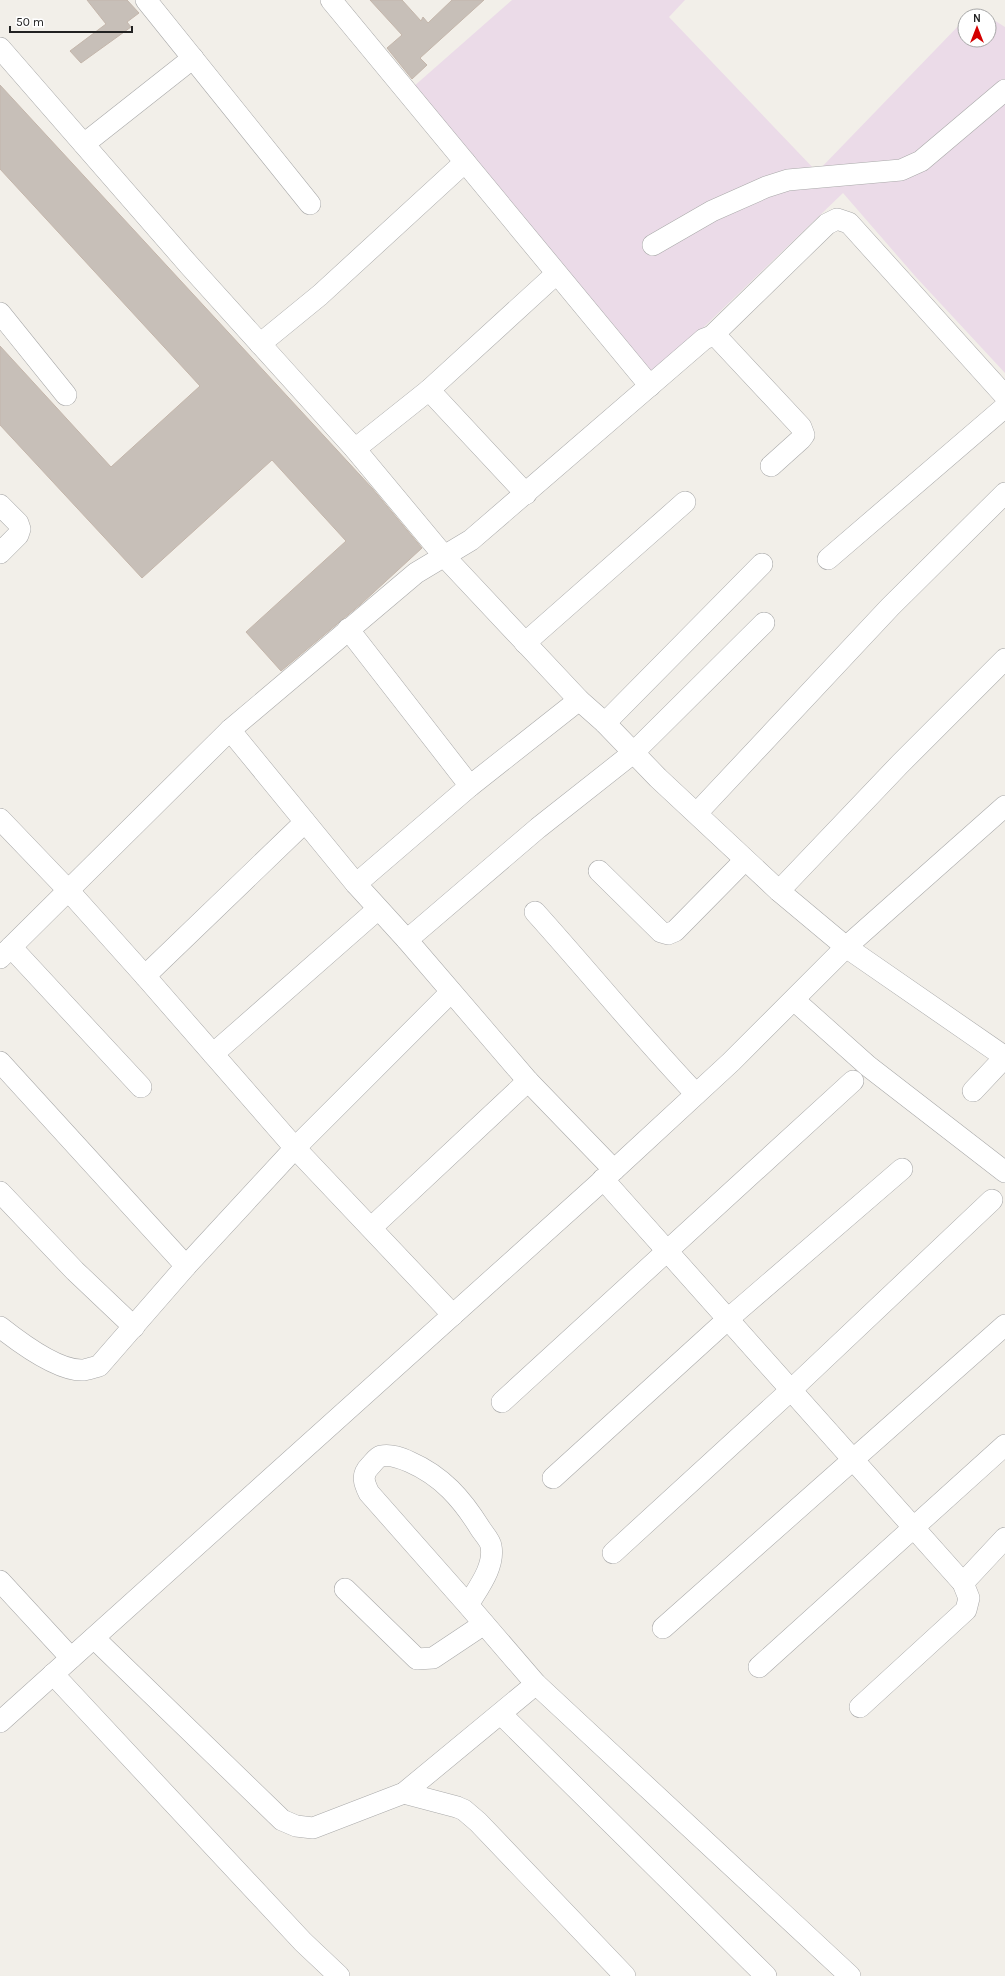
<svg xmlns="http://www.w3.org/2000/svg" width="1005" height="1976" font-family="Karla,sans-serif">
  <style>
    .industrial { fill: #ebdbe8 }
    .building { fill: #c7bfb8; stroke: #c4b6ab }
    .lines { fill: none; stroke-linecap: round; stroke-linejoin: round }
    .minor-casing { stroke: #a9a9a9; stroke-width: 22 }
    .minor { stroke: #fff; stroke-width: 21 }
  </style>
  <rect width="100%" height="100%" fill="#f2efe9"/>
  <path class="industrial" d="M 512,0 L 685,0 L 669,17 L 817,172 L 965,19 L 965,40 L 989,40 L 989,17 L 1005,27 L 1005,373 L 915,276 L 843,193 L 652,377 L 413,87 Z"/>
  <g class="building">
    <path d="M 87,0 L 127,0 L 139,13 L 127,22 L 131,27 L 81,63 L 70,51 L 106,24 Z"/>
    <path d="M 370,0 L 402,0 L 421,21 L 423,17 L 428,23 L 452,0 L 484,0 L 420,58 L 427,65 L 412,79 L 387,48 L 402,35 Z"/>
    <path d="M 0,85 L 372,488 L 422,548 L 361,604 L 281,671 L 246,632 L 346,541 L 272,460 L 142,578 L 0,425 L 0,346 L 111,467 L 200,386 L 0,169 Z"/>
  </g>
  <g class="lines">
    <defs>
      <g id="minor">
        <path d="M 146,0 L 310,204"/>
        <path d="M 331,0 L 650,386"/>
        <path d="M 0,48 L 189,265 L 355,449 L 444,556 L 579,700 L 605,723 L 658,778 L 779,891 L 846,947 L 1005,1057"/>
        <path d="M 84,144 L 193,58"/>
        <path d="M 653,245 L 712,211 L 766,187 L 788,180 L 901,170 L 921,161 L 1005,90"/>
        <path d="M 0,313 L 66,395"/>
        <path d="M 712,336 L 827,224 L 837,219 L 849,223 L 1005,396"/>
        <path d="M 260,344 L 320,295 L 465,162"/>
        <path d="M 429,390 L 526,494"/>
        <path d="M 355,449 L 429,390 L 556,274"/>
        <path d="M 0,505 L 18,523 L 20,529 L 18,535 L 0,553"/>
        <path d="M 828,559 L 1005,407"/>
        <path d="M 348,629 L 470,786"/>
        <path d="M 525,643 L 685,502"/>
        <path d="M 605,723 L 762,564"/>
        <path d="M 230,730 L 356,884 L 407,940 L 528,1081 L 614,1170"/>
        <path d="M 697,813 L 890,607 L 1005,493"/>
        <path d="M 0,819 L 68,890 L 145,976 L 295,1148 L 453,1315"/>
        <path d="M 599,871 L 661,932 L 668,934 L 675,931 L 745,860"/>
        <path d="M 356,884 L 470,786 L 579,700"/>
        <path d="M 779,891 L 900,764 L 1005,659"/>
        <path d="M 535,912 C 589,972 640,1035 696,1094"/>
        <path d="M 407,940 L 538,828 L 633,753 L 764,623"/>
        <path d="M 11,947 L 141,1087"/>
        <path d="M 0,958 L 230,730 L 416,573 L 471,540 L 704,339 L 712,336 L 717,337 L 801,427 L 804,435 L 801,439 L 771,466"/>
        <path d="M 145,976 L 305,822"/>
        <path d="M 794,1000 L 868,1066 L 1005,1172"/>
        <path d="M 213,1054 L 378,909"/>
        <path d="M 0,1062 L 186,1266"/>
        <path d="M 973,1091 L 1005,1057"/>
        <path d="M 603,1179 L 963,1583 L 969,1598 L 966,1610 L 860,1707"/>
        <path d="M 0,1192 L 75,1271 L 134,1327"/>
        <path d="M 372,1227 L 528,1081"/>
        <path d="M 0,1327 C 19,1342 59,1372 84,1370 C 89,1369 95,1367 99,1366 L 186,1266 L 295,1148 L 451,992"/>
        <path d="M 502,1402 L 853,1081"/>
        <path d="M 553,1478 L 728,1319 L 902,1169"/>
        <path d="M 613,1553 L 791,1390 L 992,1200"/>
        <path d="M 0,1581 L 71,1658"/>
        <path d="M 963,1583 L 1005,1538"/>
        <path d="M 345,1589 L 417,1659 L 433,1658 L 484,1624"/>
        <path d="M 468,1605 C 478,1588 495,1567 491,1546 C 490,1540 483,1533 480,1528 C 462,1499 442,1476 410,1462 C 401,1458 391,1454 381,1456 C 377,1457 373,1463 370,1466 C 361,1475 364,1483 369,1493 L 468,1605 L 536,1684 L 850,1976"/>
        <path d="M 663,1628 L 1005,1325"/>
        <path d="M 94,1638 L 282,1820 L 296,1826 L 313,1828 L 404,1793 L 536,1684"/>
        <path d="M 759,1667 L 1005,1445"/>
        <path d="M 53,1674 L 303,1942 L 339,1976"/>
        <path d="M 501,1714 L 766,1976"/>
        <path d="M 0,1722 L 614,1170 L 731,1062 L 846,947 L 1005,806"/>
        <path d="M 404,1793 L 457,1807 L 464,1810 L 478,1822 L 625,1976"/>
      </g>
    </defs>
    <use href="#minor" class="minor-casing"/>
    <use href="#minor" class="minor"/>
  </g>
  <g transform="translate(977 28)"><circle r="19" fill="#ffffff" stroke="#a7a7a7"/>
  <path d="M0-3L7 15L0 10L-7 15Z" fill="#d40000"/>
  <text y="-6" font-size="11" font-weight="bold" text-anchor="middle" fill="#222222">N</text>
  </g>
  <path d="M10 26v6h122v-6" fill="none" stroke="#222222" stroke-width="2"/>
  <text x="16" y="26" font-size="12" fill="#222222" stroke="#ffffff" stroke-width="3" paint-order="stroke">50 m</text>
</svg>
